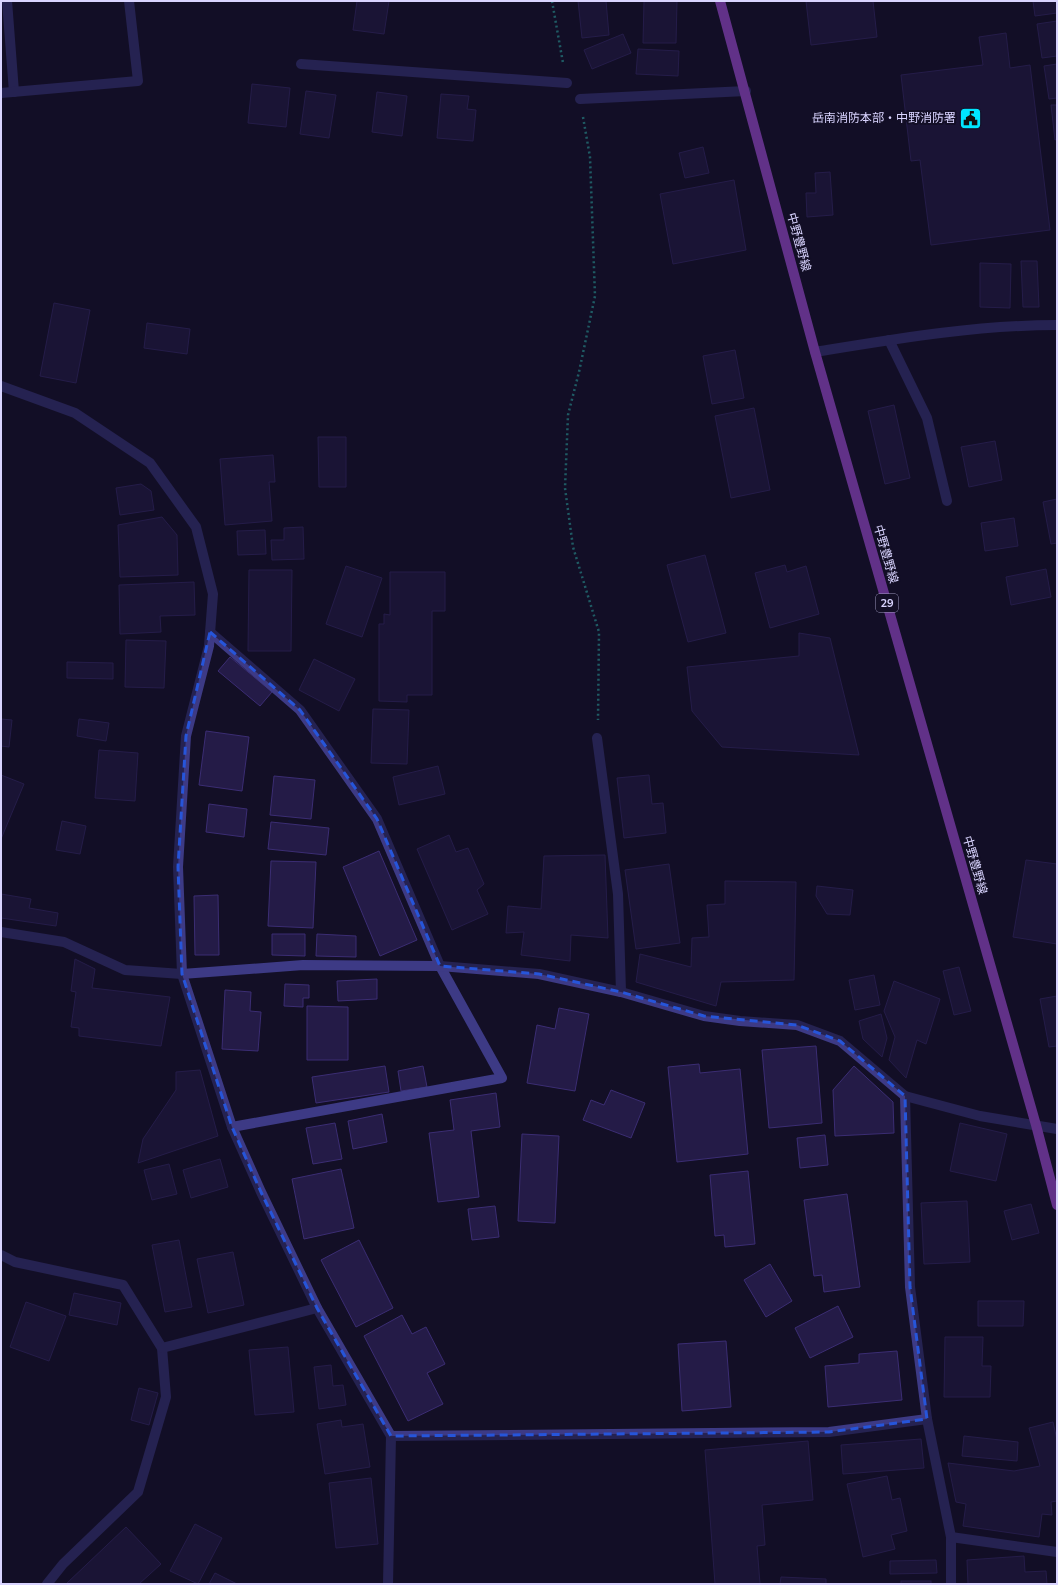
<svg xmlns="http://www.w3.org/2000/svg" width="1058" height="1585" font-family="Mulish,'Noto Sans JP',sans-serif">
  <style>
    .building { fill: #241b47; stroke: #3b2d73 }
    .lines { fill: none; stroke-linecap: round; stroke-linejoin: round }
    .path { stroke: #2fb8b0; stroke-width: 2.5; stroke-dasharray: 2 3; stroke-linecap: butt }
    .minor { stroke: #3d3a85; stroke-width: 10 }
    .major { stroke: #c25bff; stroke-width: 10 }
    .marked { fill: none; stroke: #2655da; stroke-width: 3; stroke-dasharray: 8 5; stroke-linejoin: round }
    .labels { text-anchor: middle; stroke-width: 4; stroke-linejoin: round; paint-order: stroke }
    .shield { fill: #130f26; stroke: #9e99be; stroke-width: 1 }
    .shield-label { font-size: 11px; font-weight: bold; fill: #d9d4ff }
    .poi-label { font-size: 12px; fill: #d9d4ff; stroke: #130f26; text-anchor: end }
    .street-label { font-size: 12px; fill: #d9d4ff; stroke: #130f26 }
  </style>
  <rect width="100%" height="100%" fill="#130f26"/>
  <g class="building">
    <path d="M 357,1 L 389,1 L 384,34 L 353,30 Z"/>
    <path d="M 578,1 L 606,1 L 609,35 L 582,38 Z"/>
    <path d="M 644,1 L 677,1 L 676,43 L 643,43 Z"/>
    <path d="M 806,1 L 873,1 L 877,37 L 811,45 Z"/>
    <path d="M 1033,1 L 1057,1 L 1057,13 L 1035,16 Z"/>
    <path d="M 1057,21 L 1057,56 L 1042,58 L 1037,24 Z"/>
    <path d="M 1006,33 L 1010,68 L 1030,65 L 1050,230 L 931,245 L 920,160 L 911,161 L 901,75 L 983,65 L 979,37 Z"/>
    <path d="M 623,34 L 631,53 L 592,69 L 584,50 Z"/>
    <path d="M 638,49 L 679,51 L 678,76 L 636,74 Z"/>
    <path d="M 1057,64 L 1057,98 L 1049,99 L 1044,66 Z"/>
    <path d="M 252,84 L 290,88 L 286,127 L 248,123 Z"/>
    <path d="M 306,91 L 336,95 L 329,138 L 300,134 Z"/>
    <path d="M 377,92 L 407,96 L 402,136 L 372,132 Z"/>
    <path d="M 441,94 L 469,96 L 467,109 L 476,110 L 473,141 L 437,138 Z"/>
    <path d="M 1051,105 L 1057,105 L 1057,139 L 1055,140 Z"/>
    <path d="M 703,147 L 709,173 L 685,178 L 679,153 Z"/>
    <path d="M 830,172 L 833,215 L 807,217 L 806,193 L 816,193 L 815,173 Z"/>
    <path d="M 734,180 L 746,250 L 673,264 L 660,194 Z"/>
    <path d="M 1021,261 L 1037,261 L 1039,307 L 1023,307 Z"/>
    <path d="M 980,263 L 1011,264 L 1010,308 L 980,307 Z"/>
    <path d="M 54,303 L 90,310 L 76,383 L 40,376 Z"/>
    <path d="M 147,323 L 190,329 L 187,354 L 144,348 Z"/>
    <path d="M 735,350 L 744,398 L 712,404 L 703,356 Z"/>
    <path d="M 894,405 L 910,478 L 885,484 L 868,411 Z"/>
    <path d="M 754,408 L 770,490 L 731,498 L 715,416 Z"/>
    <path d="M 318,437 L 346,437 L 346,487 L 319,487 Z"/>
    <path d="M 995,441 L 1002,480 L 969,487 L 961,447 Z"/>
    <path d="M 273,455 L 275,482 L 269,482 L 272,521 L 225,525 L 220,459 Z"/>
    <path d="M 141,484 L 151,491 L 154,510 L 120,515 L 116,488 Z"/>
    <path d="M 1057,499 L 1057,543 L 1051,544 L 1043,502 Z"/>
    <path d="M 162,517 L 177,535 L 178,575 L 120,577 L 118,525 Z"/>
    <path d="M 1014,518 L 1018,546 L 985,551 L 981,523 Z"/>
    <path d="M 303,527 L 304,559 L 272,560 L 271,540 L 284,540 L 284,528 Z"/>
    <path d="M 265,530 L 266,554 L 238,555 L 237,531 Z"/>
    <path d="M 705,555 L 726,633 L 688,642 L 667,565 Z"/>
    <path d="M 785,565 L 787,572 L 806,566 L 819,614 L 770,628 L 755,573 Z"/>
    <path d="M 346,566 L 382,578 L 362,637 L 326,624 Z"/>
    <path d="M 1046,569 L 1051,597 L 1011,605 L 1006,577 Z"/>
    <path d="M 249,570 L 292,570 L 291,651 L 248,651 Z"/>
    <path d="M 390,572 L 445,572 L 445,611 L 432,611 L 432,695 L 407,695 L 407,702 L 379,701 L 379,624 L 384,624 L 384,614 L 390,615 Z"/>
    <path d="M 194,582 L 195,615 L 160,616 L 161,632 L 120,634 L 119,585 Z"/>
    <path d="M 799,633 L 830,638 L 859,755 L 722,747 L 692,711 L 687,667 L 799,656 Z"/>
    <path d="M 126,640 L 166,641 L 164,688 L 125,687 Z"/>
    <path d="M 230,657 L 272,692 L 260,706 L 218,671 Z"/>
    <path d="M 314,659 L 355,679 L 339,711 L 299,690 Z"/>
    <path d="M 67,662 L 113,663 L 113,679 L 67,678 Z"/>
    <path d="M 373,709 L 409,710 L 407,764 L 371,763 Z"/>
    <path d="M 1,719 L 12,720 L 9,747 L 1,746 Z"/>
    <path d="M 79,719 L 109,723 L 106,741 L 77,736 Z"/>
    <path d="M 206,731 L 249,737 L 242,791 L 199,785 Z"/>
    <path d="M 99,750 L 138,753 L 135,801 L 95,798 Z"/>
    <path d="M 438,766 L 445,794 L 399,805 L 393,777 Z"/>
    <path d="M 1,775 L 24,784 L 1,839 Z"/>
    <path d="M 649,775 L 652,804 L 663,803 L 666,833 L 624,838 L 617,778 Z"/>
    <path d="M 274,776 L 315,780 L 311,819 L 270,815 Z"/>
    <path d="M 209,804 L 247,809 L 244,837 L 206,832 Z"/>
    <path d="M 62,821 L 86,826 L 80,854 L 56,850 Z"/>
    <path d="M 271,822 L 329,828 L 326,855 L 268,849 Z"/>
    <path d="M 449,835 L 456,852 L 468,848 L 484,884 L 477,890 L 488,914 L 452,930 L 417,849 Z"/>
    <path d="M 379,851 L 417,940 L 380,956 L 343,867 Z"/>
    <path d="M 605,855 L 608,938 L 571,935 L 570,961 L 521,955 L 524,932 L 506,933 L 508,906 L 541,909 L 544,856 Z"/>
    <path d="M 1026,860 L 1057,864 L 1057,944 L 1013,937 Z"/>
    <path d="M 271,861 L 316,862 L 313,928 L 268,926 Z"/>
    <path d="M 669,864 L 680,943 L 636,949 L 625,870 Z"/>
    <path d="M 725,881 L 796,882 L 794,980 L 721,982 L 716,1006 L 636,982 L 640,954 L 691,967 L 692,938 L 709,937 L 707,905 L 725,904 Z"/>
    <path d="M 817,886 L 853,890 L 850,915 L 827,914 L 816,896 Z"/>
    <path d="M 1,894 L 31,899 L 29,908 L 58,913 L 56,926 L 1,918 Z"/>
    <path d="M 218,895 L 219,955 L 195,955 L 194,896 Z"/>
    <path d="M 272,934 L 305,934 L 305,956 L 272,955 Z"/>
    <path d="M 317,934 L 356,936 L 356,957 L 316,956 Z"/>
    <path d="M 75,959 L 95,969 L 92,988 L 170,997 L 161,1046 L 79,1036 L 79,1028 L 71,1027 L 76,992 L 71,991 Z"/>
    <path d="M 959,967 L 971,1011 L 954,1015 L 943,971 Z"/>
    <path d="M 874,975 L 880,1005 L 855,1010 L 849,980 Z"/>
    <path d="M 377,979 L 377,999 L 338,1001 L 337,981 Z"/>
    <path d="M 894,981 L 940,999 L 926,1044 L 917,1040 L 906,1078 L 889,1060 L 895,1037 L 884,1011 Z"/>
    <path d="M 285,984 L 309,985 L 309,998 L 303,998 L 303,1007 L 284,1006 Z"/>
    <path d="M 225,990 L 251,992 L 250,1011 L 261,1012 L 258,1051 L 222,1049 Z"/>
    <path d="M 1057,996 L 1057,1046 L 1049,1047 L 1040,999 Z"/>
    <path d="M 307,1006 L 348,1007 L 348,1060 L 307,1060 Z"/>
    <path d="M 559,1008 L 589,1014 L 575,1091 L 527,1083 L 537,1025 L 555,1029 Z"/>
    <path d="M 881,1014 L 887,1038 L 882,1057 L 863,1039 L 859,1021 Z"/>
    <path d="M 816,1046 L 822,1123 L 769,1128 L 762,1050 Z"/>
    <path d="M 699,1064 L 700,1073 L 740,1069 L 748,1154 L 677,1162 L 668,1067 Z"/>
    <path d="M 385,1066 L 389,1092 L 316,1103 L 312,1077 Z"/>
    <path d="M 423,1066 L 427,1087 L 401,1091 L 398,1071 Z"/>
    <path d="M 854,1066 L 893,1102 L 894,1133 L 835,1136 L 833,1090 Z"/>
    <path d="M 200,1070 L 218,1136 L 138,1163 L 143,1139 L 176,1090 L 176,1072 Z"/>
    <path d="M 611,1090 L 645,1103 L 631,1138 L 583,1120 L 591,1100 L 604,1105 Z"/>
    <path d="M 496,1093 L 500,1127 L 471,1131 L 479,1197 L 438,1202 L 429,1133 L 454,1130 L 450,1100 Z"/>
    <path d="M 382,1114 L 387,1142 L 353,1149 L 348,1121 Z"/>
    <path d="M 335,1123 L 342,1159 L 313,1164 L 306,1128 Z"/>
    <path d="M 960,1123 L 1007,1134 L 996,1181 L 950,1171 Z"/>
    <path d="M 522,1134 L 559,1136 L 555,1223 L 518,1221 Z"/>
    <path d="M 825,1135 L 828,1165 L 800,1168 L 797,1138 Z"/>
    <path d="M 220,1159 L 228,1187 L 191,1198 L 183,1170 Z"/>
    <path d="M 169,1164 L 177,1194 L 152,1200 L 144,1170 Z"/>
    <path d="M 341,1169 L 354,1228 L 304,1239 L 292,1179 Z"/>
    <path d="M 748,1171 L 755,1244 L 725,1247 L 724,1235 L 715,1236 L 710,1175 Z"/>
    <path d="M 847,1194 L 860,1287 L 824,1292 L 822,1275 L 814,1276 L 804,1200 Z"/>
    <path d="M 967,1201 L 970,1262 L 924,1264 L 921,1203 Z"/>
    <path d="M 1031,1204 L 1039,1233 L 1012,1240 L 1004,1211 Z"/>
    <path d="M 495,1206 L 499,1237 L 472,1240 L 468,1209 Z"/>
    <path d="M 179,1240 L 192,1307 L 165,1312 L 152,1245 Z"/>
    <path d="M 359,1240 L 393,1308 L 356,1327 L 321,1260 Z"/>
    <path d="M 233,1252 L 244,1305 L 208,1313 L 197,1259 Z"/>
    <path d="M 770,1264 L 792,1301 L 766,1317 L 744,1280 Z"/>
    <path d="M 74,1293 L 121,1303 L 117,1325 L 69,1315 Z"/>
    <path d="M 978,1301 L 1024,1301 L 1023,1326 L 978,1326 Z"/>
    <path d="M 26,1302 L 66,1316 L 49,1361 L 10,1347 Z"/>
    <path d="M 838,1306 L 853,1337 L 810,1358 L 795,1328 Z"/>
    <path d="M 402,1315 L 412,1334 L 426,1327 L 445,1364 L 427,1373 L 443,1404 L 408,1421 L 364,1336 Z"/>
    <path d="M 945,1337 L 983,1337 L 982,1366 L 991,1366 L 990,1397 L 944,1397 Z"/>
    <path d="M 726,1341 L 731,1407 L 682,1411 L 678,1344 Z"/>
    <path d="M 288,1347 L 294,1412 L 255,1415 L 249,1350 Z"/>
    <path d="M 897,1351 L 902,1400 L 828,1407 L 825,1366 L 859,1363 L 859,1354 Z"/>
    <path d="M 331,1365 L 333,1386 L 343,1385 L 346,1405 L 319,1409 L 314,1367 Z"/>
    <path d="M 139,1388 L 158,1393 L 149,1425 L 131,1420 Z"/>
    <path d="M 341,1420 L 342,1427 L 363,1424 L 370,1467 L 325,1474 L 317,1424 Z"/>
    <path d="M 1053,1422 L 1057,1440 L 1057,1501 L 1051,1502 L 1052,1515 L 1042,1514 L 1039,1537 L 963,1526 L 966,1504 L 956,1502 L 948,1463 L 1014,1471 L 1040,1466 L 1029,1428 Z"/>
    <path d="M 964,1436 L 1018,1442 L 1017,1461 L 962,1456 Z"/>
    <path d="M 921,1439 L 924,1468 L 843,1474 L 841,1445 Z"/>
    <path d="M 808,1441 L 813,1500 L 762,1505 L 765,1545 L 757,1546 L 760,1584 L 715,1584 L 705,1450 Z"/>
    <path d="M 887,1476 L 892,1500 L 900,1498 L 907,1531 L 891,1535 L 895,1549 L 863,1557 L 847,1484 Z"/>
    <path d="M 371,1478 L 378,1544 L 336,1548 L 329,1483 Z"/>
    <path d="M 195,1524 L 222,1538 L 198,1584 L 170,1571 Z"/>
    <path d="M 126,1527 L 161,1564 L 139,1584 L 66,1584 Z"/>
    <path d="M 1024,1556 L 1025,1572 L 1046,1571 L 1047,1584 L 968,1584 L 967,1560 Z"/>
    <path d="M 936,1560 L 937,1573 L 890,1574 L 890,1561 Z"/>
    <path d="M 215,1573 L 237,1584 L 209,1584 Z"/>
    <path d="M 781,1577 L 826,1579 L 826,1584 L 780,1584 Z"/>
    <rect x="901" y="1581" width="30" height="3"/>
  </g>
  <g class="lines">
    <g class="path">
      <path d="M 552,1 L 563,63"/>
      <path d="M 583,117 L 590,157 L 595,296 L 579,372 L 568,415 L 565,488 L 573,547 L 599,632 L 598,720"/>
    </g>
    <g class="minor">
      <path d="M 7,1 L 14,92"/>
      <path d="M 301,64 L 567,83"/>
      <path d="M 1,93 L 138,81 L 129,1"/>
      <path d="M 580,99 L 746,91"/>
      <path d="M 889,340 L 927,418 L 947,501"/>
      <path d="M 815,352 C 895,339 976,325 1057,325"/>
      <path d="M 1,386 L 75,413 L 150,463 L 196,527 L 213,594 L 209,646 L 186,736 L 178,867 L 182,974 L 232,1127 L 261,1192 L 317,1308 L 391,1436 L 388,1584"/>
      <path d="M 210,632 L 300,710 L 377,819 L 440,966 L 502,1078 L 232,1127"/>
      <path d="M 597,738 L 618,894 L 621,992"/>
      <path d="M 1,932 L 64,942 L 125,970 L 182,974 L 303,965 L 440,966 L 539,974 L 621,992 L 704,1016 L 740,1021 L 797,1025 L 840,1041 L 905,1096 L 980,1116 L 1057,1129"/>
      <path d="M 905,1096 L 910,1287 L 927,1419 L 951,1537 L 951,1584"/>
      <path d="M 1,1255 L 15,1262 L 123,1285 L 162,1348 L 166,1397 L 138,1492 L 63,1564 L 47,1584"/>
      <path d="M 162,1348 L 317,1308"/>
      <path d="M 391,1436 L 829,1432 L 927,1419"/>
      <path d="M 951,1537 L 1057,1552"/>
    </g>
    <path class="major" d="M 720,1 L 815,352 L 1036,1125 L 1057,1205"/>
  </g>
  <path d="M0 0H1058V1585H0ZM 210,632 L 300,710 L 377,819 L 440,966 L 539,974 L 621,992 L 704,1016 L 797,1025 L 840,1041 L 905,1096 L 910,1287 L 927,1419 L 829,1432 L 391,1436 L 317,1308 L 261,1192 L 232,1127 L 182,974 L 178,867 L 186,736 Z" fill="#130f26" fill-opacity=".55" fill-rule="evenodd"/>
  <path class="marked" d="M 210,632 L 300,710 L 377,819 L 440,966 L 539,974 L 621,992 L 704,1016 L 797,1025 L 840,1041 L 905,1096 L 910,1287 L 927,1419 L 829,1432 L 391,1436 L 317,1308 L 261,1192 L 232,1127 L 182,974 L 178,867 L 186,736 Z"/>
  <defs>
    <symbol id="civic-square" viewBox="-11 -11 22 22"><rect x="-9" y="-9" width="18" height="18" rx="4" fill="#00e5ff" stroke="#130f26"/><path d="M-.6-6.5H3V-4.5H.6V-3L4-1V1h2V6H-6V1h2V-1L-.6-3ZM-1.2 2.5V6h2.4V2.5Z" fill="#111"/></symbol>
  </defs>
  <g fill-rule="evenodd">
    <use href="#civic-square" x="958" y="106" width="25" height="25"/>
  </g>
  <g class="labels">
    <rect class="shield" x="876" y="594" width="22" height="18" rx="3"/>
    <g class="shield-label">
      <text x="887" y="607">29</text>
    </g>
    <g class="poi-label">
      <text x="956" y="122">岳南消防本部・中野消防署</text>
    </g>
    <g class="street-label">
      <text transform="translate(799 242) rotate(75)" y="4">中野豊野線</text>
      <text transform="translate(886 554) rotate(74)" y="4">中野豊野線</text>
      <text transform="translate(975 865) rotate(74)" y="4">中野豊野線</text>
    </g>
  </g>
  <rect width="1058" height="1585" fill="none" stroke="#d9d4ff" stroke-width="4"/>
</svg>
